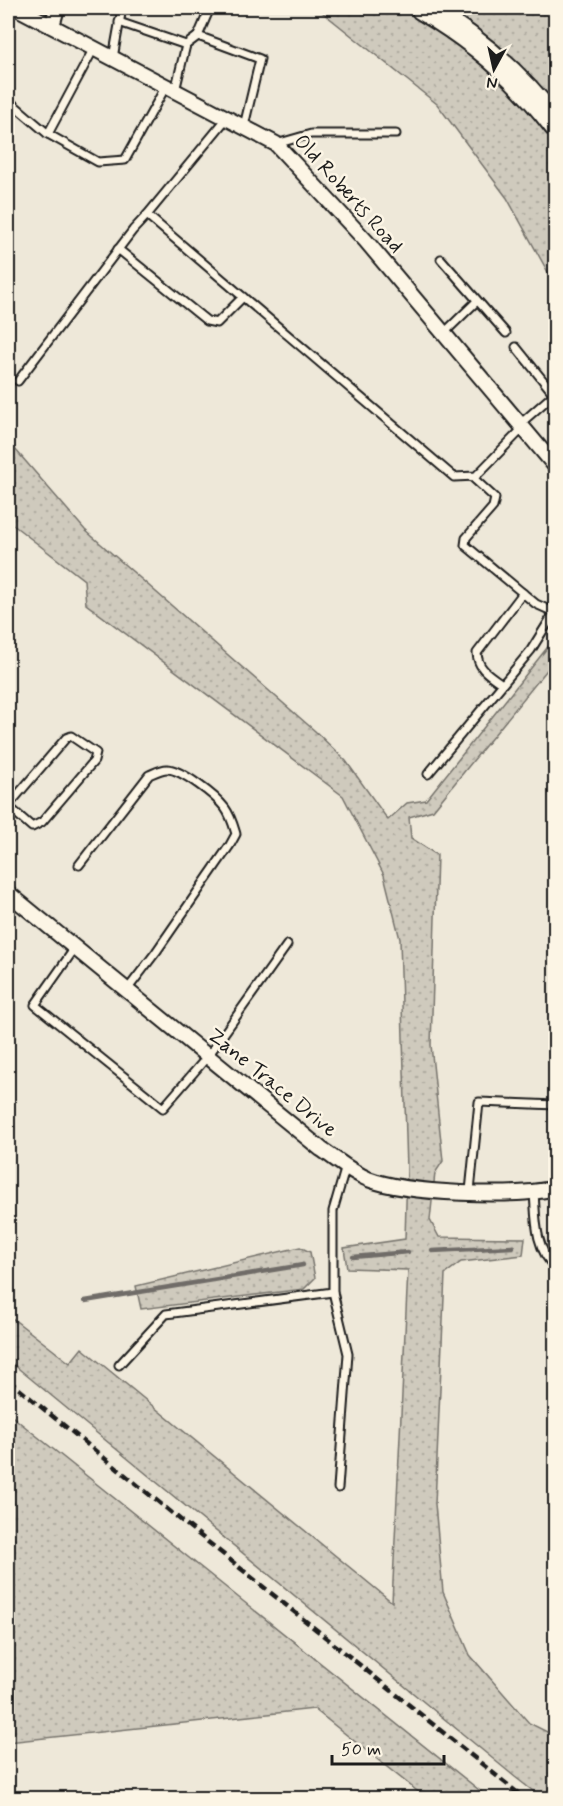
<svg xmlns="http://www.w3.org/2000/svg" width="563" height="1806" font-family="Mynerve,sans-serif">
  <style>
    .grass { fill: url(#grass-dots); stroke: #76736c; stroke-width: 1.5 }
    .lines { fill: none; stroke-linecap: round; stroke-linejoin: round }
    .stream { stroke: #6f6c67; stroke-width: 4.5 }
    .service-casing { stroke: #1c1c1c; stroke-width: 11 }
    .minor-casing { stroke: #1c1c1c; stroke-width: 18 }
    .motorway-casing { stroke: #1c1c1c; stroke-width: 28 }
    .service { stroke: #fcf5e5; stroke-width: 7 }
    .minor { stroke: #fcf5e5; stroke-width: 14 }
    .motorway { stroke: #fcf5e5; stroke-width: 24 }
    .rail { stroke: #1c1c1c; stroke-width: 4.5; stroke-dasharray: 9 4.5; stroke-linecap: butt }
    .labels { text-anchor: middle; stroke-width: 5; stroke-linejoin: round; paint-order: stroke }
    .street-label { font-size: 21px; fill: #1c1c1c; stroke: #fcf5e5 }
  </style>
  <defs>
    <pattern id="grass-dots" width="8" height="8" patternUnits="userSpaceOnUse" patternTransform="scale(1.5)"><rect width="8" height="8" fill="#cfcabd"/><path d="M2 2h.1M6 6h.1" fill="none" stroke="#b1ada2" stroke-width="1.8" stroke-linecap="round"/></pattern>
  </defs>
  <rect width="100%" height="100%" fill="#eee8d9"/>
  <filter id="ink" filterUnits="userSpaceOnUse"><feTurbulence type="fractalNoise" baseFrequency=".0167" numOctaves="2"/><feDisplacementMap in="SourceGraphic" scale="12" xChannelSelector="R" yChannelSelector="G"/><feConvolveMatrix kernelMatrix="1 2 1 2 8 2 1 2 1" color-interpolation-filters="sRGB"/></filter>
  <g filter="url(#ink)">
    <g class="grass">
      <path d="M 317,8 L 402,8 L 455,40 L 496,74 L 527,108 L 555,145 L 555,285 L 507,198 L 437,104 Z"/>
      <path d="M 440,8 L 555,8 L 555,113 Z"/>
      <path d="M 8,441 L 85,530 L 315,731 L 346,761 L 388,820 L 407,803 L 426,800 L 555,638 L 555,660 L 433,810 L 409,817 L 411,838 L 437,855 L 431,1045 L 443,1161 L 435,1173 L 430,1220 L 439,1237 L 525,1238 L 523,1255 L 461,1262 L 445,1274 L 435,1504 L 443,1592 L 470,1655 L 529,1723 L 551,1734 L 555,1734 L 555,1798 L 542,1798 L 515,1777 L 8,1360 L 8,1315 L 70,1363 L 82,1348 L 392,1602 L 408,1270 L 347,1268 L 344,1248 L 405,1239 L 407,1169 L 400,939 L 384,875 L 343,796 L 86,604 L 84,580 L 8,521 Z"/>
      <path d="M 300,1247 L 310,1252 L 315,1278 L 304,1289 L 141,1309 L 136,1286 Z"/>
      <path d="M 8,1413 L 489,1798 L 426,1798 L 314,1709 L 8,1742 Z"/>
    </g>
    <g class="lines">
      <g class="stream">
        <path d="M 432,1251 L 513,1247"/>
        <path d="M 353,1257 L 408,1252"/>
        <path d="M 85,1301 L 303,1265"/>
      </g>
      <defs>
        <g id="service">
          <path d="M 119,22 L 186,45 L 175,91"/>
          <path d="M 198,36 L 210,8"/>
          <path d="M 186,45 L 198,36 L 260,59 L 244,126"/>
          <path d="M 113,58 L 122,8"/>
          <path d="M 8,100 L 48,134 L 94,48"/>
          <path d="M 227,118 L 147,215 L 454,477 L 476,476 L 523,428"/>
          <path d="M 48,134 L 98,162 L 125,160 L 166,86"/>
          <path d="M 276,144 L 311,134 L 396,134"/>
          <path d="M 118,249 L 207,321 L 217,323 L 243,297"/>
          <path d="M 441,259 L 506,333"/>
          <path d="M 443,334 L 477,301"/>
          <path d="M 516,347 L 554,394"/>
          <path d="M 18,381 L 133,230 L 147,215"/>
          <path d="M 520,424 L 554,394 L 556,396"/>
          <path d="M 472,477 L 495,498 L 493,507 L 466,538 L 465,545 L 536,604 L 556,613"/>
          <path d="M 502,684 C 490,675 478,670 477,653 L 523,593"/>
          <path d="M 428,774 L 531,650 L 554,613"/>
          <path d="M 8,806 L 32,827 L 42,822 L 94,761 L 96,753 L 71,736 L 66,738 L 8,806"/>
          <path d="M 79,865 L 149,775 C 154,773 161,769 167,769 C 181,769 216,796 225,808 C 231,816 233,824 236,834 L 230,845 L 156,952 L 127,990"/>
          <path d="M 75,948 L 35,1005 L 163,1108 L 208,1056 L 287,945"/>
          <path d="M 470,1191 L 479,1102 L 556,1105"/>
          <path d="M 534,1192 C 536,1218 534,1248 556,1268"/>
          <path d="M 333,1292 L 348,1354 L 338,1488"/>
          <path d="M 119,1365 L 166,1314 L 333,1292 L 333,1211 L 346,1166"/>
        </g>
        <g id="minor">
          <path d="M 17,8 L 276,144 L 366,241 L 556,467"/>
          <path d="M 52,26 L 57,8"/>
          <path d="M 8,893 L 321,1149 C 336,1159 351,1172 368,1179 C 407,1194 515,1198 556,1188"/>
        </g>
        <path id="motorway" d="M 423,8 C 476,39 519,76 556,125"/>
      </defs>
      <use href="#service" class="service-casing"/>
      <use href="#minor" class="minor-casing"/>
      <use href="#motorway" class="motorway-casing"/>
      <use href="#service" class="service"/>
      <use href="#minor" class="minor"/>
      <use href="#motorway" class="motorway"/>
      <path class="rail" d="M 8,1380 L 524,1798"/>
    </g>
  </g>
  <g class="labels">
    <g class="street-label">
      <text transform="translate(349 193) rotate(48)" y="7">Old Roberts Road</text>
      <text transform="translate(273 1082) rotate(39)" y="7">Zane Trace Drive</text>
    </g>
  </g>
  <rect width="563" height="1806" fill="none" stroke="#fcf5e5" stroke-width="30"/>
  <rect x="15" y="15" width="533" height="1776" fill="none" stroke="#1c1c1c" stroke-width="2" filter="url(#ink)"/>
  <g transform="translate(494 69) rotate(188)" stroke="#fcf5e5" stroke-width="4.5" paint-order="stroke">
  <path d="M0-4.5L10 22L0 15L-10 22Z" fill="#1c1c1c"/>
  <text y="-9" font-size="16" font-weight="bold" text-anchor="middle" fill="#1c1c1c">N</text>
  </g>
  <path d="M332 1755v9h112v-9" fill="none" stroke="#1c1c1c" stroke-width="3"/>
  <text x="341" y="1755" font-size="18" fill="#1c1c1c" stroke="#fcf5e5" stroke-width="4.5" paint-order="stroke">50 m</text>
</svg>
